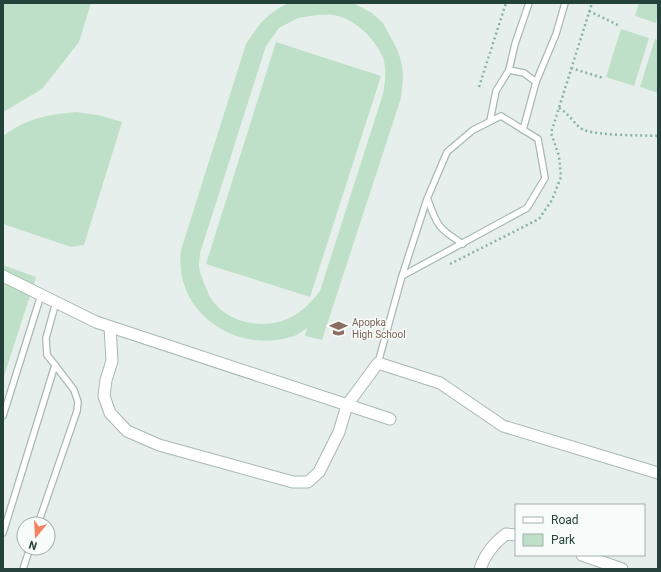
<svg xmlns="http://www.w3.org/2000/svg" width="661" height="572" font-family="Roboto,sans-serif">
  <style>
    .green { fill: #bfe0c8; fill-rule: evenodd }
    .lines { fill: none; stroke-linecap: round; stroke-linejoin: round }
    .lane-casing { stroke: #a8b8b2; stroke-width: 8 }
    .street-casing { stroke: #a8b8b2; stroke-width: 13 }
    .path { stroke: #86b3a5; stroke-width: 2.5; stroke-dasharray: 2 3; stroke-linecap: butt }
    .lane { stroke: #fff; stroke-width: 5.5 }
    .street { stroke: #fff; stroke-width: 11 }
    .labels { text-anchor: middle; stroke-width: 3; stroke-linejoin: round; paint-order: stroke }
    .education-label { font-size: 10px; fill: #785e54; stroke: #f7fbf9; text-anchor: start }
  </style>
  <rect width="100%" height="100%" fill="#e6efeb"/>
  <g class="green">
    <path d="M 3,3 L 91,3 L 79,42 L 42,89 L 5,111 L 3,111 Z"/>
    <path d="M 289,3 L 353,3 L 372,13 L 383,23 L 398,51 L 402,65 L 403,78 L 401,98 L 322,340 L 305,336 L 307,328 C 302,331 297,336 291,337 C 234,354 173,311 181,250 L 246,44 C 258,25 268,12 289,3 ZM 317,15 C 322,15 328,14 333,15 C 354,18 375,38 383,58 C 387,69 385,83 383,94 L 320,291 C 310,304 298,316 282,321 C 257,329 227,321 212,300 C 209,296 207,290 205,286 C 203,279 199,272 199,265 C 199,261 200,257 200,253 L 266,46 L 279,28 L 298,18 Z"/>
    <path d="M 639,3 L 658,3 L 658,15 L 656,23 L 635,16 Z"/>
    <path d="M 621,29 L 649,38 L 634,86 L 606,77 Z"/>
    <path d="M 655,39 L 658,40 L 658,93 L 640,87 Z"/>
    <path d="M 276,42 L 381,76 L 310,297 L 206,264 Z"/>
    <path d="M 76,112 L 98,115 L 122,122 L 84,245 L 71,247 L 3,224 L 3,136 C 28,118 45,115 76,112 Z"/>
    <path d="M 3,265 L 36,277 L 3,379 Z"/>
  </g>
  <g class="lines">
    <defs>
      <g id="lane">
        <path d="M 509,70 L 515,44 L 529,3"/>
        <path d="M 536,82 L 556,34 L 565,3"/>
        <path d="M 490,121 L 496,91 L 509,70 L 524,73 L 536,82 L 523,130"/>
        <path d="M 428,200 C 437,226 439,229 463,244"/>
        <path d="M 378,363 L 402,276 L 427,199 L 447,152 L 473,130 L 501,116 L 538,139 L 545,178 L 527,208 L 402,276"/>
        <path d="M 3,416 L 41,295"/>
        <path d="M 38,524 L 77,411 L 78,402 L 74,390 L 55,365"/>
        <path d="M 3,533 L 55,365 L 47,355 L 46,338 L 56,302"/>
        <path d="M 23,569 L 30,548"/>
      </g>
      <g id="street">
        <path d="M 3,276 L 96,322 L 390,419"/>
        <path d="M 110,327 L 112,361 L 106,380 L 104,396 L 110,413 L 127,431 L 159,445 L 293,482 L 308,482 L 319,472 L 339,432 L 347,405 L 378,363 L 440,383 L 503,426 L 658,473"/>
        <path d="M 582,555 L 622,569"/>
        <path d="M 480,569 C 485,554 494,543 506,534 L 516,535"/>
      </g>
    </defs>
    <use href="#lane" class="lane-casing"/>
    <use href="#street" class="street-casing"/>
    <g class="path">
      <path d="M 589,11 L 618,25"/>
      <path d="M 571,68 L 603,78"/>
      <path d="M 479,87 L 506,3"/>
      <path d="M 559,108 C 569,113 576,127 584,130 C 601,136 639,135 658,136"/>
      <path d="M 450,264 L 539,219 L 552,200 L 561,177 L 559,156 L 551,133 L 592,3"/>
    </g>
    <use href="#lane" class="lane"/>
    <use href="#street" class="street"/>
  </g>
  <defs>
    <symbol id="school-bare" viewBox="-9 -9 18 18"><path d="M0-5L7-2L0 1L-7-2ZM-4 1L0 2.5L4 1V4Q0 6-4 4Z" fill="#8d6e63" stroke="#f7fbf9" stroke-width="2.5" paint-order="stroke"/></symbol>
  </defs>
  <g fill-rule="evenodd">
    <use href="#school-bare" x="326" y="316" width="25" height="25"/>
  </g>
  <g class="labels">
    <g class="education-label">
      <text x="352" y="326">Apopka<tspan x="352" dy="12">High School</tspan></text>
    </g>
  </g>
  <rect width="661" height="572" fill="none" stroke="#24423a" stroke-width="8"/>
  <rect x="515" y="504" width="130" height="52" fill="#f7fbf9" stroke="#a3b1ad"/>
  <rect x="523" y="517" width="20" height="6" fill="#ffffff" stroke="#a3b1ad"/>
  <text x="551" y="524" font-size="12" fill="#24423a">Road</text>
  <rect x="523" y="534" width="20" height="12" fill="#bfe0c8" stroke="#a3b1ad"/>
  <text x="551" y="544" font-size="12" fill="#24423a">Park</text>
  <g transform="translate(36 536) rotate(198)"><circle r="19" fill="#f7fbf9" stroke="#a3b1ad"/>
  <path d="M0-3L7 15L0 10L-7 15Z" fill="#f4845f"/>
  <text y="-6" font-size="11" font-weight="bold" text-anchor="middle" fill="#24423a">N</text>
  </g>
</svg>
